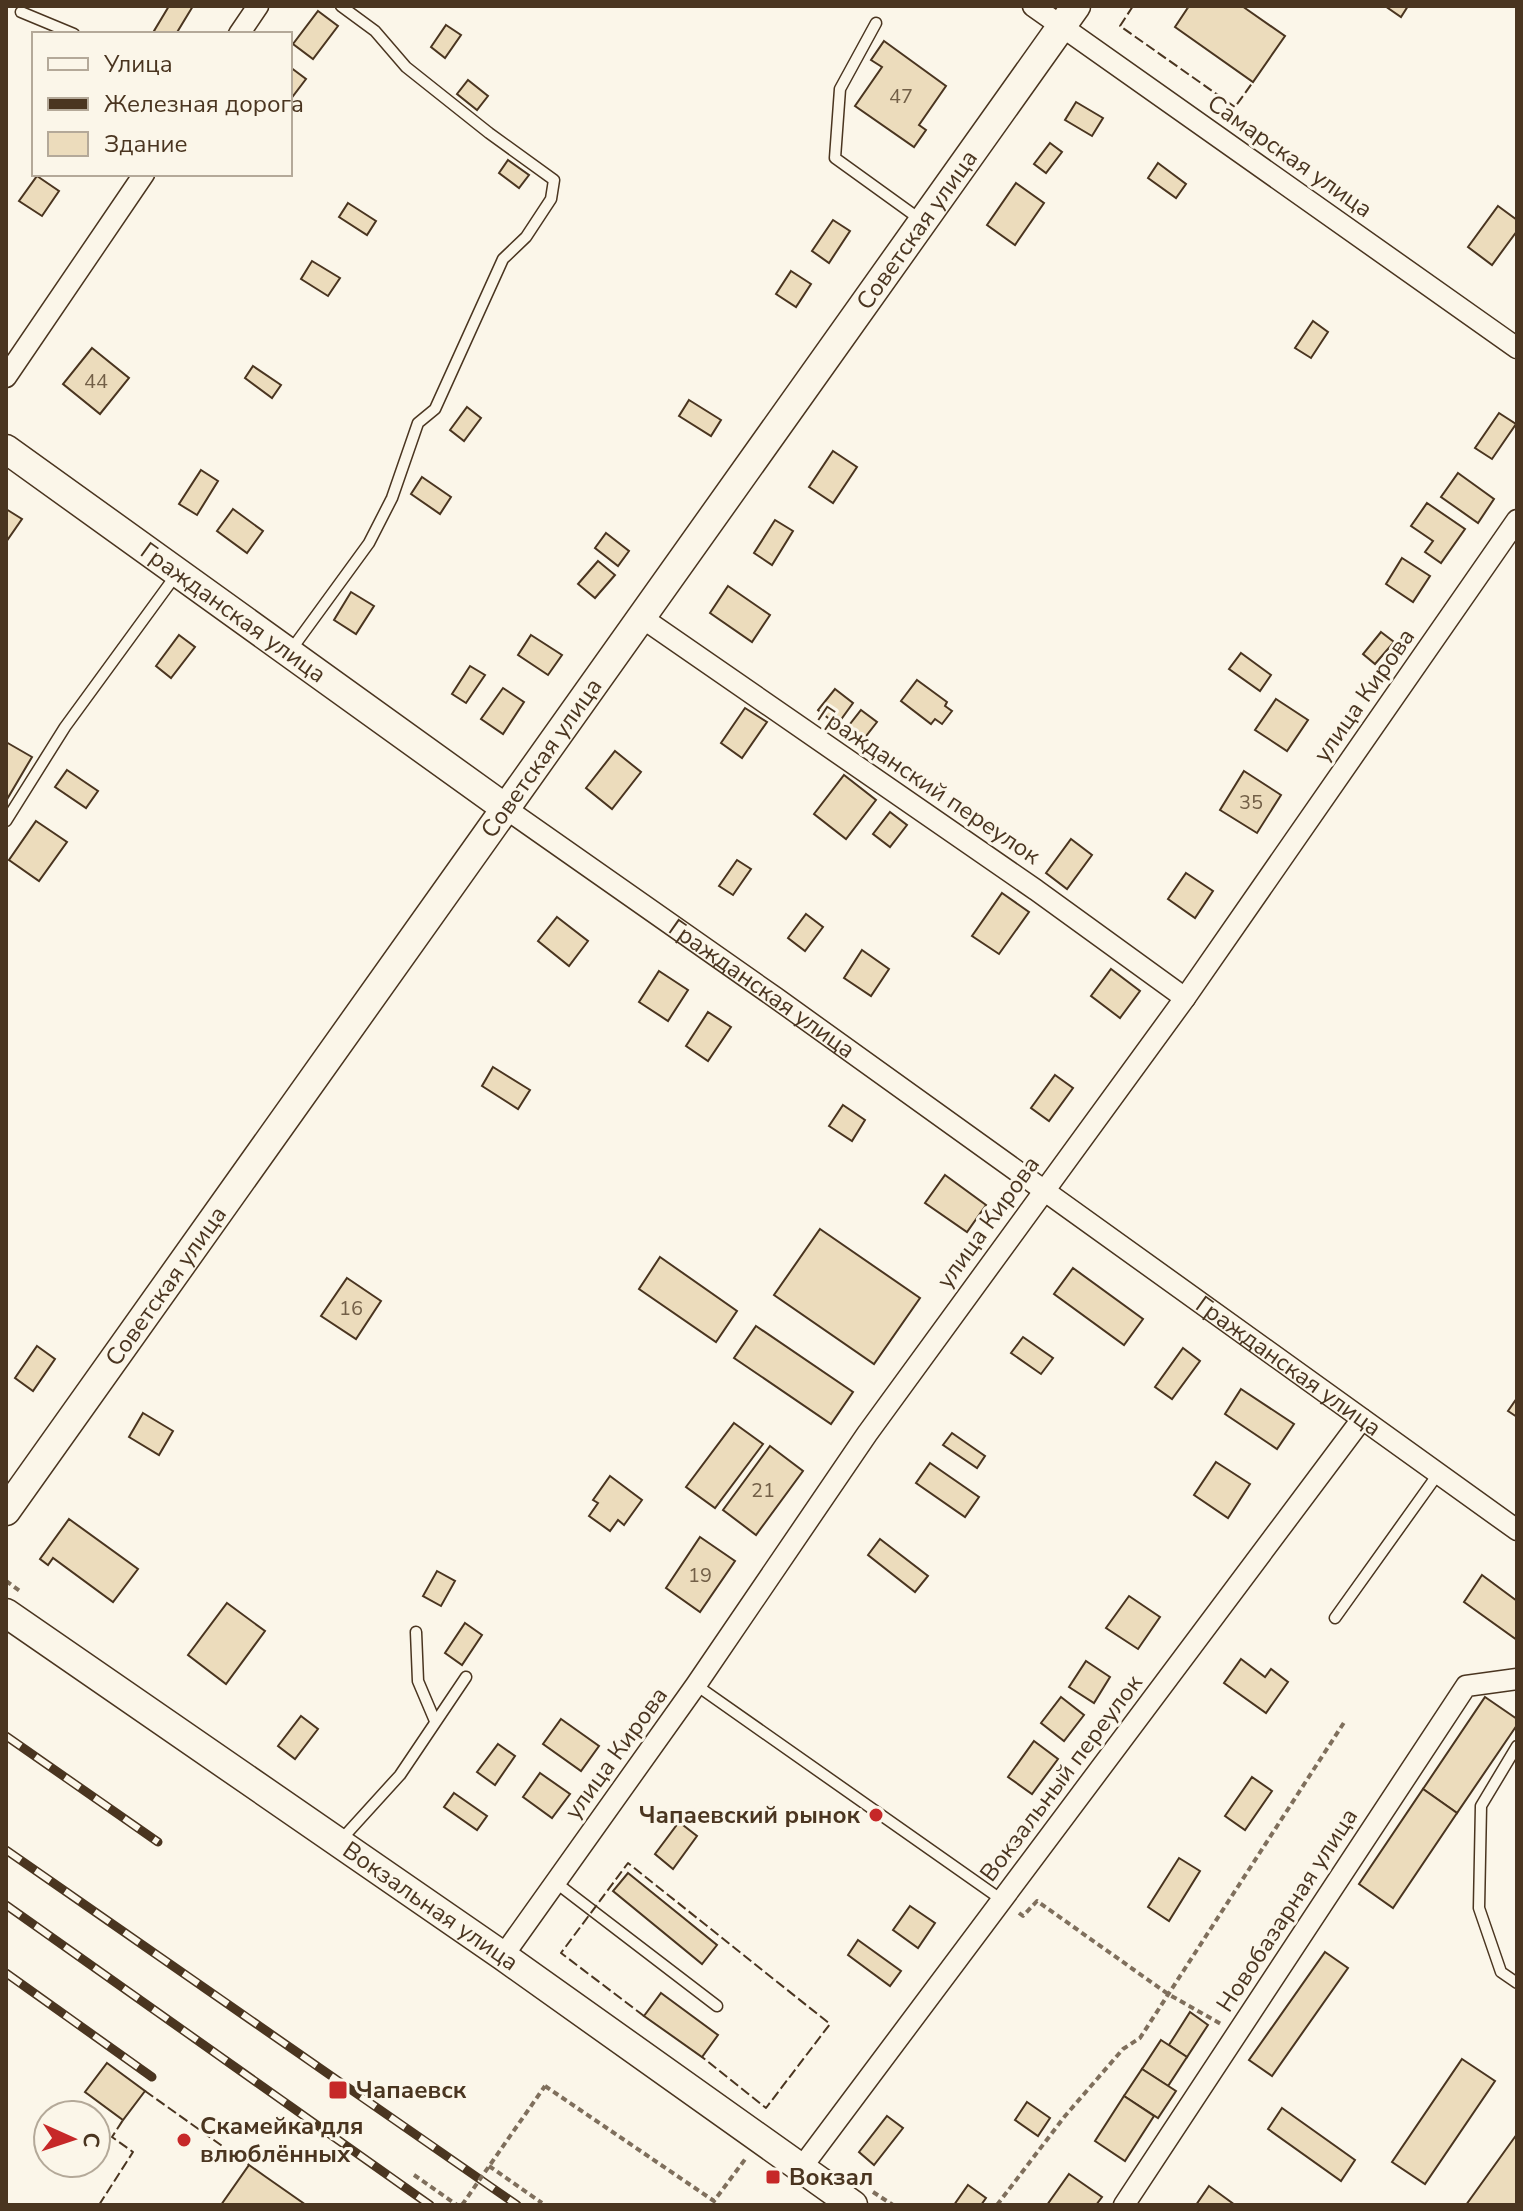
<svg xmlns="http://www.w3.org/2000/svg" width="1523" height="2211" font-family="'Nunito Sans',sans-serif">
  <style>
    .building { fill: #ecdcbc; stroke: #4a3520; stroke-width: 2 }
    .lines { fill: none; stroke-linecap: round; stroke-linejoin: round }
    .lane-casing { stroke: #4a3520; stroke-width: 13 }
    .street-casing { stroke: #4a3520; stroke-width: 23 }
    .secondary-casing { stroke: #4a3520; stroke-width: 31 }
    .path { stroke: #7f6f5c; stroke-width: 4; stroke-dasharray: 6 4; stroke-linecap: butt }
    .lane { stroke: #fbf6e9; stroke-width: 10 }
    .street { stroke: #fbf6e9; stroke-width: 20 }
    .secondary { stroke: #fbf6e9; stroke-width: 28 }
    .rail-casing { stroke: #4a3520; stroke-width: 9 }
    .rail { stroke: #fbf6e9; stroke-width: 6; stroke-dasharray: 18; stroke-linecap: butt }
    .path-bridge { stroke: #7f6f5c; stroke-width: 4; stroke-dasharray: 6 4; stroke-linecap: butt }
    .fence { stroke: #4a3520; stroke-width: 2; stroke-dasharray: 10 4; stroke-linecap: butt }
    .poi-dot { fill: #c62828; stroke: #fbf6e9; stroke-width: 3 }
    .labels { text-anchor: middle; stroke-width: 6; stroke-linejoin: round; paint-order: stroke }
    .number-label { font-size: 20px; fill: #725f47 }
    .street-label { font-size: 24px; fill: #4a3520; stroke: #fbf6e9 }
    .poi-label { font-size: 24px; font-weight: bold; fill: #4a3520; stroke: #fbf6e9; text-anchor: start }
  </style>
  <rect width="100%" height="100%" fill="#fbf6e9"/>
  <g class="building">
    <path d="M 169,6 L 193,6 L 176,34 L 159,34 L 154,31 Z"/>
    <path d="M 1242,6 L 1285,36 L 1253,82 L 1175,27 L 1189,6 Z"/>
    <path d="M 1385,6 L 1408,6 L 1401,17 Z"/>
    <path d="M 318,11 L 338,26 L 313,59 L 293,44 Z"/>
    <path d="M 446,25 L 461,35 L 445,58 L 431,47 Z"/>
    <path d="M 884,41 L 946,86 L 919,125 L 926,130 L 914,147 L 855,106 L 882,67 L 871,60 Z"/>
    <path d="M 290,67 L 306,79 L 290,100 Z"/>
    <path d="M 468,80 L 488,96 L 477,110 L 457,94 Z"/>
    <path d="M 1076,102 L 1103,118 L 1092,136 L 1065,120 Z"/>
    <path d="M 1050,143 L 1062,152 L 1046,173 L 1034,164 Z"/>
    <path d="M 508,160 L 529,175 L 519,188 L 499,173 Z"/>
    <path d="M 1158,163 L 1186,184 L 1176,198 L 1148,178 Z"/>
    <path d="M 37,176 L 59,191 L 42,216 L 19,201 Z"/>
    <path d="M 1016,183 L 1044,203 L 1015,245 L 987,225 Z"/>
    <path d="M 348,203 L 376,221 L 367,235 L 339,217 Z"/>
    <path d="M 1498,206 L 1517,220 L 1517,231 L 1492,265 L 1468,247 Z"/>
    <path d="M 833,220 L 850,231 L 829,263 L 812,251 Z"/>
    <path d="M 312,261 L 340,278 L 328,296 L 301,279 Z"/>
    <path d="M 791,271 L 811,284 L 796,307 L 776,294 Z"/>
    <path d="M 1313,321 L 1328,332 L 1311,358 L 1295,348 Z"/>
    <path d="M 92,348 L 129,378 L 100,414 L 63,384 Z"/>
    <path d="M 253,366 L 281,385 L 272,398 L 245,378 Z"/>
    <path d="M 689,400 L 721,420 L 711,436 L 679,416 Z"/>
    <path d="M 467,407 L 481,418 L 464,441 L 450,430 Z"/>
    <path d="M 1499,413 L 1516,424 L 1492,459 L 1475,448 Z"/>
    <path d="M 833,451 L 857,467 L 833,503 L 809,487 Z"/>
    <path d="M 201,470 L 218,481 L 197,515 L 179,504 Z"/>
    <path d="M 1458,473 L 1494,499 L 1478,523 L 1441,497 Z"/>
    <path d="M 422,477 L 451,497 L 440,514 L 411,494 Z"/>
    <path d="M 1427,503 L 1465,529 L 1441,563 L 1425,552 L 1433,541 L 1411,526 Z"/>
    <path d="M 6,509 L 22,519 L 6,542 Z"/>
    <path d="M 233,509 L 263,531 L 247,553 L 217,531 Z"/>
    <path d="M 775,520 L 793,531 L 772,565 L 754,553 Z"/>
    <path d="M 606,533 L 629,551 L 618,566 L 595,548 Z"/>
    <path d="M 1402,558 L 1430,576 L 1413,602 L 1386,584 Z"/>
    <path d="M 598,561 L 615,575 L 595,598 L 578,584 Z"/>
    <path d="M 728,586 L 770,615 L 752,642 L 710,613 Z"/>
    <path d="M 351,592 L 374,606 L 356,634 L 334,620 Z"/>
    <path d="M 1381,632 L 1394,642 L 1375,664 L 1363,654 Z"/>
    <path d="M 179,635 L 195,647 L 171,678 L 156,666 Z"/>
    <path d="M 531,635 L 562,655 L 548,675 L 518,655 Z"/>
    <path d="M 1241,653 L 1271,675 L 1260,691 L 1229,669 Z"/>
    <path d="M 470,666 L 485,675 L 466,703 L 452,694 Z"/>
    <path d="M 917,680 L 947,702 L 945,706 L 952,711 L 942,724 L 935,719 L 931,724 L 901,701 Z"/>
    <path d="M 503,688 L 524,702 L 503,734 L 481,719 Z"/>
    <path d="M 835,689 L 853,703 L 837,725 L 818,710 Z"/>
    <path d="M 1276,699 L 1308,720 L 1287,751 L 1255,730 Z"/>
    <path d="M 745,708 L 767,722 L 742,758 L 721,743 Z"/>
    <path d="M 861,710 L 877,722 L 859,745 L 843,733 Z"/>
    <path d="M 6,742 L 32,757 L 6,801 Z"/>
    <path d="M 615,751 L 641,772 L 612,809 L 586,788 Z"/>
    <path d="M 67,770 L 98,791 L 86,808 L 55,787 Z"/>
    <path d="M 1244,771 L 1281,795 L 1257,833 L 1220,810 Z"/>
    <path d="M 844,775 L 876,800 L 846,839 L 814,814 Z"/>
    <path d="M 890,812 L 907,825 L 890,847 L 873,834 Z"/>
    <path d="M 36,821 L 67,842 L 39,881 L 9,860 Z"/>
    <path d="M 1071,839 L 1092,855 L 1067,889 L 1046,873 Z"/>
    <path d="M 737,860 L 751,869 L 733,895 L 719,886 Z"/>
    <path d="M 1186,873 L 1213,891 L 1195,918 L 1168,899 Z"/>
    <path d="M 1002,893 L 1029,912 L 999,954 L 972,936 Z"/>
    <path d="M 806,914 L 823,927 L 805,951 L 788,938 Z"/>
    <path d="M 557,917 L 588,941 L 569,966 L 538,941 Z"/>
    <path d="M 862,950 L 889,969 L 871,996 L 844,978 Z"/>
    <path d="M 1111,969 L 1140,991 L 1120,1018 L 1091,996 Z"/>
    <path d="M 659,971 L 688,990 L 668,1021 L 639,1002 Z"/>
    <path d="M 708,1012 L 731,1027 L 708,1061 L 686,1046 Z"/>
    <path d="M 493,1067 L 530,1090 L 518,1109 L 482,1086 Z"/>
    <path d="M 1055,1075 L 1073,1088 L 1049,1121 L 1031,1108 Z"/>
    <path d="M 843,1105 L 865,1120 L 852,1141 L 829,1126 Z"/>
    <path d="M 945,1175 L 986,1205 L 967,1232 L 925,1203 Z"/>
    <path d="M 820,1229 L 920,1298 L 874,1364 L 774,1295 Z"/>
    <path d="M 660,1257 L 737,1311 L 716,1342 L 639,1289 Z"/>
    <path d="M 1073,1268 L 1143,1319 L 1124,1345 L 1054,1294 Z"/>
    <path d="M 347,1278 L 381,1301 L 356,1339 L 321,1316 Z"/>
    <path d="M 756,1326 L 853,1392 L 831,1424 L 734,1358 Z"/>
    <path d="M 1023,1337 L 1053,1358 L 1041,1374 L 1011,1353 Z"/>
    <path d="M 37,1346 L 55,1359 L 33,1391 L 15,1378 Z"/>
    <path d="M 1183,1348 L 1200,1361 L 1172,1399 L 1155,1387 Z"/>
    <path d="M 1241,1389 L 1294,1424 L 1277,1449 L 1225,1414 Z"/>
    <path d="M 1517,1398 L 1517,1417 L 1508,1411 Z"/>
    <path d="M 143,1413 L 173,1431 L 159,1455 L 129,1437 Z"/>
    <path d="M 734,1423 L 763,1444 L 715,1508 L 686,1487 Z"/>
    <path d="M 952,1433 L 985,1456 L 977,1468 L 943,1445 Z"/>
    <path d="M 770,1446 L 803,1471 L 756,1535 L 723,1510 Z"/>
    <path d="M 1216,1462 L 1250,1484 L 1228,1518 L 1194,1495 Z"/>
    <path d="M 930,1463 L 979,1497 L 965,1517 L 916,1483 Z"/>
    <path d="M 610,1476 L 642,1500 L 624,1525 L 618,1520 L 610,1531 L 589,1516 L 598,1503 L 593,1500 Z"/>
    <path d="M 69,1519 L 138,1569 L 113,1602 L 53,1558 L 48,1565 L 40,1559 Z"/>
    <path d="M 700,1537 L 735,1561 L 700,1612 L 666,1588 Z"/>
    <path d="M 880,1539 L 928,1576 L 915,1592 L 868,1555 Z"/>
    <path d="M 437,1571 L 455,1581 L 441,1606 L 423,1596 Z"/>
    <path d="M 1482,1575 L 1517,1601 L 1517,1640 L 1464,1602 Z"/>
    <path d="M 1129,1596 L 1160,1617 L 1138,1649 L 1106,1628 Z"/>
    <path d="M 227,1603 L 265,1631 L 226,1684 L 188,1655 Z"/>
    <path d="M 465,1623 L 482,1635 L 462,1665 L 445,1653 Z"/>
    <path d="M 1241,1659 L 1265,1677 L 1271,1669 L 1288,1682 L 1266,1713 L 1224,1683 Z"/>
    <path d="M 1086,1661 L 1110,1677 L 1094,1703 L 1069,1687 Z"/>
    <path d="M 1061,1697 L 1084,1715 L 1064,1741 L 1041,1723 Z"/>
    <path d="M 1485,1697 L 1517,1719 L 1517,1725 L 1457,1813 L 1423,1789 Z"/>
    <path d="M 301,1716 L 318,1729 L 295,1759 L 278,1746 Z"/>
    <path d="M 561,1719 L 599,1746 L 581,1771 L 543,1744 Z"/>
    <path d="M 1034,1741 L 1058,1759 L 1032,1794 L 1008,1777 Z"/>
    <path d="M 498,1744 L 515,1756 L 495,1785 L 477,1772 Z"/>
    <path d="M 540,1773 L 570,1794 L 552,1818 L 523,1797 Z"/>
    <path d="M 1252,1777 L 1272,1791 L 1245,1830 L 1225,1816 Z"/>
    <path d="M 1423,1789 L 1457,1813 L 1393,1908 L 1359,1884 Z"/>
    <path d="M 454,1793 L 487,1816 L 477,1830 L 444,1807 Z"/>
    <path d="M 679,1822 L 697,1836 L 673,1869 L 655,1854 Z"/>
    <path d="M 1179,1858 L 1200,1871 L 1169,1921 L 1148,1907 Z"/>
    <path d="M 628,1873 L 717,1945 L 702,1964 L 613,1891 Z"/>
    <path d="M 910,1906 L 935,1923 L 918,1948 L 893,1930 Z"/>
    <path d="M 858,1940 L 901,1971 L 890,1986 L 848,1955 Z"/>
    <path d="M 1325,1952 L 1348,1968 L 1272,2076 L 1249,2060 Z"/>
    <path d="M 661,1993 L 718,2035 L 702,2057 L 644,2016 Z"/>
    <path d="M 1190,2012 L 1208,2025 L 1187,2057 L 1169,2045 Z"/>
    <path d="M 1161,2040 L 1187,2057 L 1168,2086 L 1142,2069 Z"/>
    <path d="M 1462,2059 L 1495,2081 L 1425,2184 L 1392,2162 Z"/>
    <path d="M 107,2063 L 145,2091 L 123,2120 L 85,2092 Z"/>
    <path d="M 1142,2069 L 1176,2091 L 1158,2118 L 1124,2096 Z"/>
    <path d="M 1124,2096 L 1154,2116 L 1125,2161 L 1095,2141 Z"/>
    <path d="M 1027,2102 L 1050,2118 L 1038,2136 L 1015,2120 Z"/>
    <path d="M 1282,2108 L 1355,2160 L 1341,2181 L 1268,2129 Z"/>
    <path d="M 887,2116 L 903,2128 L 874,2165 L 859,2152 Z"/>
    <path d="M 1517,2134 L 1517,2205 L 1466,2205 Z"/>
    <path d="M 249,2165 L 266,2177 L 306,2205 L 221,2205 Z"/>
    <path d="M 1069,2174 L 1102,2197 L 1096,2205 L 1047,2205 Z"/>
    <path d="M 968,2185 L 986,2198 L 981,2205 L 954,2205 Z"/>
    <path d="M 1209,2186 L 1235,2205 L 1196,2205 Z"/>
  </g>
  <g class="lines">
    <defs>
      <g id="lane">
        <path d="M 21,12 L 74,34"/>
        <path d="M 876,23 L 840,89 L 835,158 L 921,220"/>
        <path d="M 291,650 L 369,543 L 392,498 L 418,423 L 435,409 L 503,259 L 526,237 L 551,199 L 554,180 L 489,133 L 406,67 L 375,31 L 341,6"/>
        <path d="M 6,821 L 65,727 L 176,575"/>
        <path d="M 1335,1618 L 1438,1474"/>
        <path d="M 416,1632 L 418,1681 L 435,1721"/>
        <path d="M 696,1685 L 1002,1900"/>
        <path d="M 1517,1746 L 1481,1806 L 1479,1908 L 1501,1972 L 1517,1983"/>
        <path d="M 340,1841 L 400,1775 L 466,1677"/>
        <path d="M 555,1882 L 717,2006"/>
      </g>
      <g id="street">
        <path d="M 1033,6 L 1517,348"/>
        <path d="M 239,34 L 258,6"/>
        <path d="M 6,377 L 144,174"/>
        <path d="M 641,617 L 1036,890 L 1185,998"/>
        <path id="s1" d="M 505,808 L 776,998 L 1517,1530"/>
        <path d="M 503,1956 L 696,1685 L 867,1434 L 1185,998 L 1517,520"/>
        <path d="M 802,2167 L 1362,1419"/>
        <path d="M 1124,2205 L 1466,1686 L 1517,1679"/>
      </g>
      <g id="secondary">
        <path id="s2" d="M 6,449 L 505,808"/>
        <path id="s3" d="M 6,1511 L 1076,6"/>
        <path id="s4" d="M 6,1613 L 503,1956 L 853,2205"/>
      </g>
    </defs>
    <use href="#lane" class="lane-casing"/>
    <use href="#street" class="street-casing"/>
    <use href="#secondary" class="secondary-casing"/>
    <g class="path">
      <path d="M 1187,6 L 1189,7"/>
      <path d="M 6,1581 L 20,1591"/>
      <path d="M 1019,1913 L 1023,1916 L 1037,1901 L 1168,1994 L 1221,2024"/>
      <path d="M 545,2086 L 714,2201 L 746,2158"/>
      <path d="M 489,2166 L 542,2203"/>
      <path d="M 414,2175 L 457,2205"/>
      <path d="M 873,2192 L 893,2205"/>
      <path d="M 997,2205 L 1065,2116 L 1123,2049 L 1140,2038 L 1345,1721"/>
    </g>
    <use href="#lane" class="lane"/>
    <use href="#street" class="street"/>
    <use href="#secondary" class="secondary"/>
    <defs>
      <g id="rail">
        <path d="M 6,1736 L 158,1842"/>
        <path d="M 6,1850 L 517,2205"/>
        <path d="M 6,1905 L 430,2205"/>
        <path d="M 6,1973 L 152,2077"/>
      </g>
    </defs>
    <use href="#rail" class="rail-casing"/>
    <use href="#rail" class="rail"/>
    <path class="path-bridge" d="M 462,2205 L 545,2086"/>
    <g class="fence">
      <path d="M 1133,6 L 1120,26 L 1235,107 L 1253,82"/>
      <path d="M 644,2016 L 561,1953 L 628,1863 L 830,2024 L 766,2108 L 702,2057"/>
      <path d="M 145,2091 L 249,2165"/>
      <path d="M 99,2205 L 133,2152 L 112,2137 L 123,2120"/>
    </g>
  </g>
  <g class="poi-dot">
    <circle cx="876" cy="1815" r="8"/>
    <rect x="328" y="2080" width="20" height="20" rx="4"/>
    <circle cx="184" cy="2140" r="8"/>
    <rect x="765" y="2169" width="16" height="16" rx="4"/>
  </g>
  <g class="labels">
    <g class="number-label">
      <text x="901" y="103">47</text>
      <text x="96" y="388">44</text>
      <text x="1251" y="809">35</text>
      <text x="351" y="1315">16</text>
      <text x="763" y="1497">21</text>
      <text x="700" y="1582">19</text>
    </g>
    <g class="street-label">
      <text transform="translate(1290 156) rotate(35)" y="8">Самарская улица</text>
      <text dy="8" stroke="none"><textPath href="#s3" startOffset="1572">Советская улица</textPath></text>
      <text dy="8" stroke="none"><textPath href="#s2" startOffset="280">Гражданская улица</textPath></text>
      <text transform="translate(1364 695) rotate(-55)" y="8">улица Кирова</text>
      <text dy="8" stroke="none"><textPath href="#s3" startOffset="924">Советская улица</textPath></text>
      <text transform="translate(929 785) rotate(34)" y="8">Гражданский переулок</text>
      <text dy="8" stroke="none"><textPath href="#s1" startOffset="314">Гражданская улица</textPath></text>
      <text transform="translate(988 1222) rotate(-54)" y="8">улица Кирова</text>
      <text dy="8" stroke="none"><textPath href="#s3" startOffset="276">Советская улица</textPath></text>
      <text dy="8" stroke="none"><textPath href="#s1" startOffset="962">Гражданская улица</textPath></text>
      <text transform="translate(616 1753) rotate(-54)" y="8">улица Кирова</text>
      <text transform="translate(1061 1778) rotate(-53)" y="8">Вокзальный переулок</text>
      <text dy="8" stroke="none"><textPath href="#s4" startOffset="516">Вокзальная улица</textPath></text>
      <text transform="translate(1287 1910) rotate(-57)" y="8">Новобазарная улица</text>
    </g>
    <g class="poi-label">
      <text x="860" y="1823" text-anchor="end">Чапаевский рынок</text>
      <text x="356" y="2098">Чапаевск</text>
      <text x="200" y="2134">Скамейка для<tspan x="200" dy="28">влюблённых</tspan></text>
      <text x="789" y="2185">Вокзал</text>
    </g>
  </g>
  <rect width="1523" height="2211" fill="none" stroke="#4a3520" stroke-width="16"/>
  <rect x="32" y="32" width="260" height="144" fill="#fbf6e9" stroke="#b4a999" stroke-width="2"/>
  <rect x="48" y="58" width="40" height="12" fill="#fbf6e9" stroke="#b4a999" stroke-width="2"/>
  <text x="104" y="72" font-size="24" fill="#4a3520">Улица</text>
  <rect x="48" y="98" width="40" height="12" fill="#4a3520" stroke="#b4a999" stroke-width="2"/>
  <text x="104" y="112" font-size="24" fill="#4a3520">Железная дорога</text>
  <rect x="48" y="132" width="40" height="24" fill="#ecdcbc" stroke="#b4a999" stroke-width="2"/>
  <text x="104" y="152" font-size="24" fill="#4a3520">Здание</text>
  <g transform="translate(72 2139) rotate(93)"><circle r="38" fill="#fbf6e9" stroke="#b4a999" stroke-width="2"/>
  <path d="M0-6L14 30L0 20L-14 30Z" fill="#c62828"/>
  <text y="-12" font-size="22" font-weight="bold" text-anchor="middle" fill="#4a3520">С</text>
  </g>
</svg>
